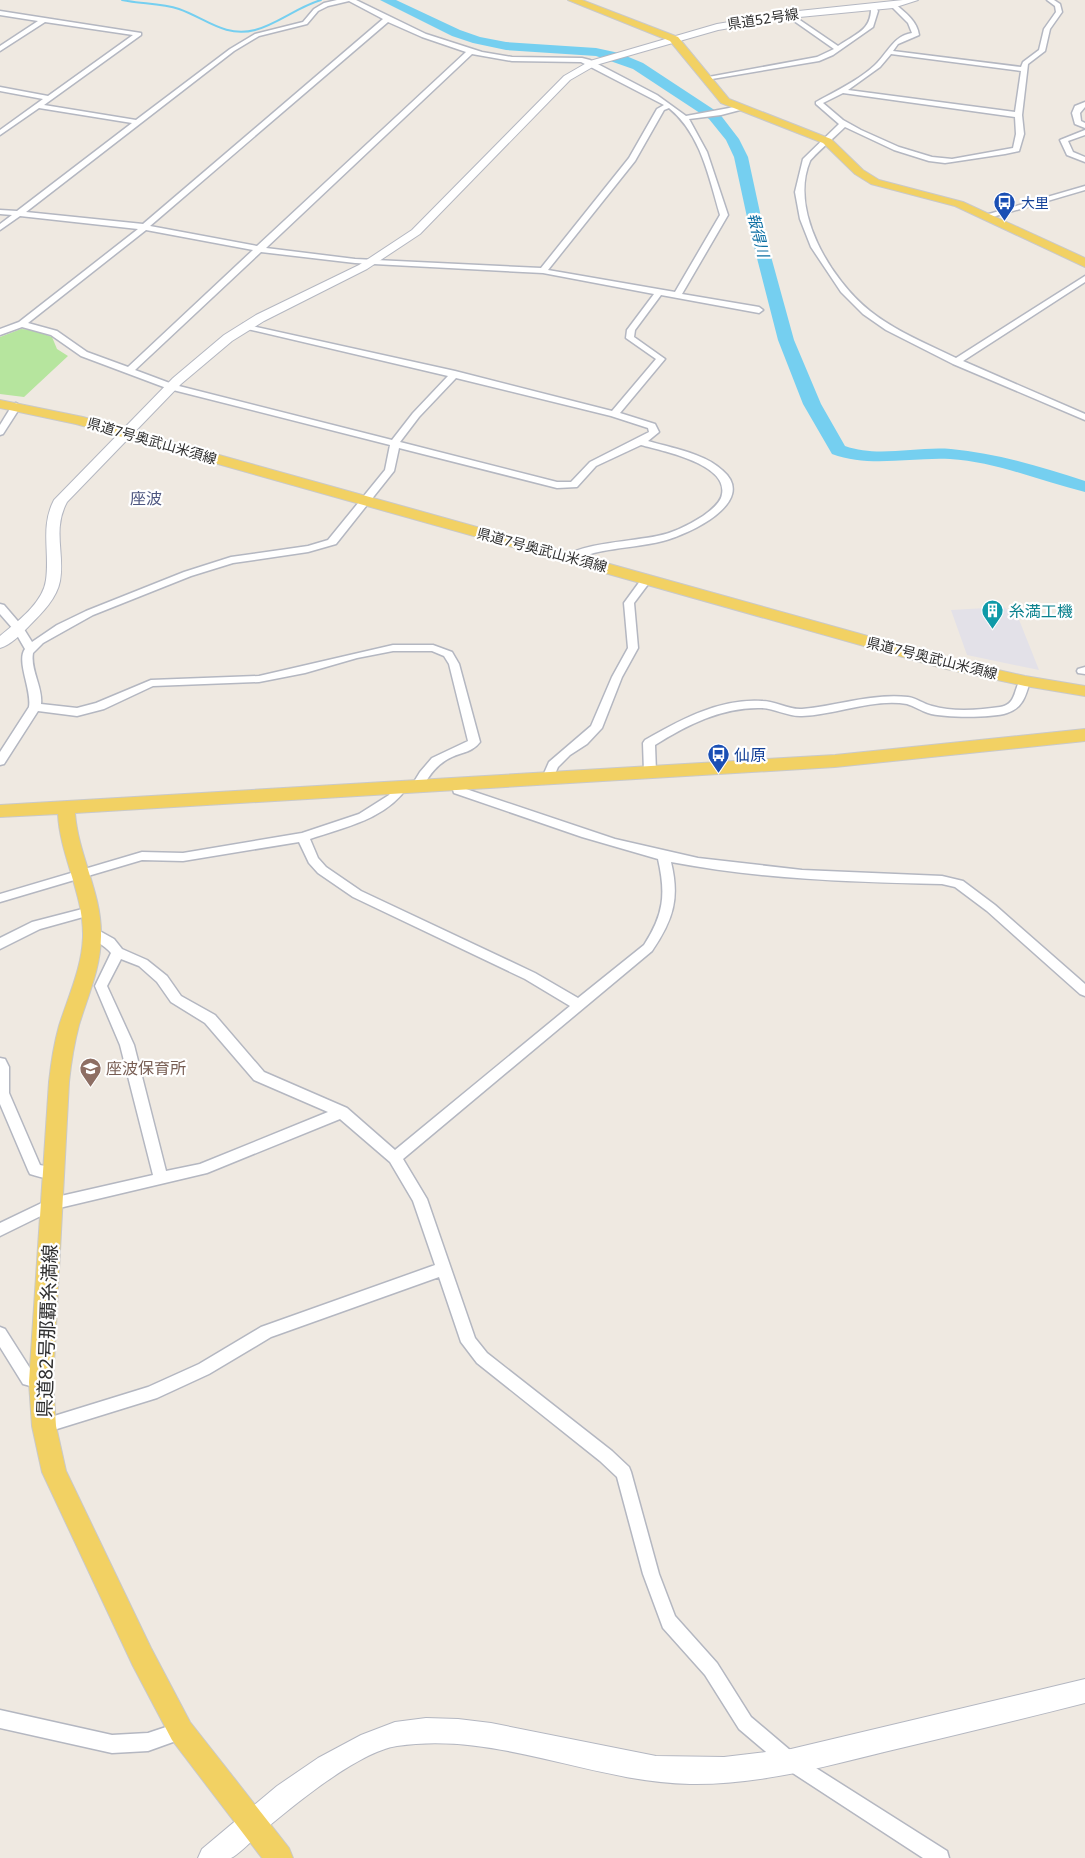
<svg xmlns="http://www.w3.org/2000/svg" width="1085" height="1858" font-family="'Noto Sans','Noto Sans JP',sans-serif">
  <style>
    .industrial { fill: #e3e1e8 }
    .green { fill: #b6e59e }
    .lines { fill: none; stroke-linecap: round; stroke-linejoin: round }
    .stream { stroke: #75cff0; stroke-width: 2 }
    .river { fill: #75cff0; fill-rule: evenodd }
    .street-casing { stroke: #b4b7c1; stroke-width: 3 }
    .secondary-casing { stroke: #b4b7c1; stroke-width: 2 }
    .primary-casing { stroke: #c9c9c9; stroke-width: 2 }
    .street { fill: #fff; fill-rule: evenodd }
    .secondary { fill: #fff; fill-rule: evenodd }
    .primary { fill: #f2d163; fill-rule: evenodd }
    .labels { text-anchor: middle; stroke-width: 4.5; stroke-linejoin: round; paint-order: stroke }
    .far-street-label { font-size: 14px; fill: #2e2e2e; stroke: #fff }
    .far-transit-label { font-size: 14px; fill: #164399; stroke: #fff; text-anchor: start }
    .far-water-label { font-size: 15px; font-style: italic; fill: #0d6fa3; stroke: #fff }
    .far-quarter-label { font-size: 16px; fill: #4d5680; stroke: #fff }
    .culture-label { font-size: 16px; fill: #0d838f; stroke: #fff; text-anchor: start }
    .transit-label { font-size: 16px; fill: #164399; stroke: #fff; text-anchor: start }
    .education-label { font-size: 16px; fill: #785e54; stroke: #fff; text-anchor: start }
    .near-street-label { font-size: 19px; fill: #2e2e2e; stroke: #fff }
  </style>
  <rect width="100%" height="100%" fill="#efe9e1"/>
  <path class="industrial" d="M 1004,607 L 1018,617 L 1039,670 L 967,655 L 951,610 Z"/>
  <path class="green" d="M 21,329 L 34,330 L 52,337 L 57,349 L 68,356 L 24,397 L 0,394 L 0,337 Z"/>
  <g class="lines">
    <path class="stream" d="M 122,0 C 141,4 161,3 179,9 C 205,18 225,38 255,30 C 278,24 297,7 321,0"/>
    <path class="river" d="M 380,0 L 396,0 L 460,30 L 480,37 L 506,42 L 596,48 L 619,53 L 643,63 L 719,113 L 739,139 L 748,157 L 764,231 L 794,340 L 821,404 L 845,446 C 878,458 917,446 951,449 C 996,453 1042,467 1085,481 L 1085,492 C 1040,481 997,462 950,459 C 911,457 870,468 832,454 L 803,404 L 778,340 L 750,231 L 734,157 L 726,140 L 709,119 L 633,69 L 596,56 L 506,50 L 473,43 L 452,36 Z"/>
    <defs>
      <g id="street">
        <path d="M 337,0 L 356,0 L 426,34 L 482,52 L 512,57 L 582,58 L 590,60 L 657,95 L 686,116 L 740,106 L 740,110 L 721,115 L 689,119 L 707,152 L 728,215 L 682,294 L 759,307 L 763,310 L 759,313 L 661,295 L 635,330 L 634,337 L 665,359 L 620,413 L 655,424 L 659,432 L 648,441 C 671,448 704,453 722,470 C 760,502 687,535 663,541 C 644,546 623,547 603,551 C 592,553 581,557 570,560 L 565,557 C 580,543 636,541 657,536 C 673,533 689,525 703,516 C 710,511 721,503 722,494 C 728,464 663,451 641,445 L 596,466 L 577,487 L 557,488 L 399,448 L 394,471 L 336,544 L 308,552 L 233,563 L 191,576 L 93,615 L 43,643 L 33,653 C 30,670 43,687 41,704 L 77,708 L 96,703 L 151,680 L 259,676 L 393,645 L 433,645 L 452,652 L 459,664 L 480,742 C 473,752 462,752 452,757 C 437,764 430,774 422,788 L 418,789 L 412,785 L 420,772 L 432,758 L 468,741 L 449,664 L 444,656 L 432,651 L 393,651 L 357,658 L 305,673 L 259,682 L 153,686 L 104,709 L 77,716 L 38,711 L 4,764 L 0,765 L 0,752 L 29,707 C 32,690 16,661 25,649 L 14,630 L 0,614 L 0,604 L 4,605 L 22,626 L 32,642 L 57,625 L 86,611 L 184,572 L 231,557 L 308,546 L 328,540 L 385,470 L 390,445 L 169,389 L 81,356 L 51,335 L 22,327 L 0,335 L 0,329 L 19,322 L 138,229 L 20,216 L 0,230 L 0,224 L 12,215 L 0,214 L 0,210 L 17,211 L 132,123 L 39,108 L 0,135 L 0,130 L 43,99 L 0,91 L 0,87 L 48,96 L 133,35 L 45,22 L 0,51 L 0,46 L 38,21 L 0,15 L 0,11 L 141,33 L 141,35 L 44,105 L 136,120 L 230,49 L 255,34 L 303,22 L 314,9 L 324,3 ZM 349,1 L 383,19 L 143,224 L 26,212 L 234,51 L 259,36 L 307,24 L 318,11 L 328,6 ZM 388,22 L 422,37 L 466,52 L 257,246 L 150,226 ZM 472,54 L 512,61 L 581,62 L 664,105 L 657,109 L 629,158 L 541,268 L 355,259 L 266,248 ZM 669,108 C 701,134 709,178 720,215 L 675,292 L 548,270 L 635,161 L 664,110 ZM 146,230 L 253,250 L 128,367 L 87,352 L 57,331 L 28,323 ZM 261,252 L 355,263 L 543,273 L 654,294 L 627,330 L 626,338 L 656,359 L 612,411 L 455,371 L 243,324 L 243,328 L 448,376 L 413,413 L 392,440 L 175,385 L 135,370 ZM 456,378 L 611,416 L 648,428 L 649,432 L 590,462 L 571,482 L 557,482 L 400,442 L 419,417 Z"/>
        <path d="M 1047,0 L 1054,0 L 1060,4 L 1062,12 L 1050,29 L 1045,51 L 1028,64 L 1022,115 L 1024,134 L 1019,151 L 1005,154 L 945,163 L 929,161 L 894,150 L 845,127 C 839,133 812,157 810,161 C 789,211 831,280 870,311 C 895,331 927,344 956,358 L 1085,276 L 1085,282 L 963,361 L 1085,414 L 1085,420 L 953,364 L 886,330 L 863,314 L 841,292 L 811,247 L 800,219 L 795,192 L 803,159 L 839,124 L 816,104 L 816,102 C 836,91 859,80 875,65 C 888,53 893,36 912,33 L 908,23 L 891,6 L 891,4 L 895,4 C 906,13 917,21 919,35 L 898,44 L 893,51 L 1021,67 L 1023,62 L 1039,50 L 1044,29 L 1056,12 L 1055,6 ZM 891,54 L 1021,71 L 1015,112 L 848,90 L 880,67 ZM 843,93 L 1015,117 L 1016,134 L 1013,148 L 952,159 L 932,157 L 899,147 L 861,130 L 843,120 L 823,103 Z"/>
        <path d="M 871,6 L 875,6 L 878,11 L 873,27 L 833,55 L 819,61 L 706,80 L 703,78 L 817,57 L 834,49 L 787,16 L 787,14 L 791,14 L 838,46 C 857,33 872,30 871,6 Z"/>
        <path d="M 1085,102 L 1085,107 L 1080,113 L 1081,121 L 1085,123 L 1085,128 L 1075,124 L 1072,113 L 1075,106 Z"/>
        <path d="M 1085,130 L 1085,135 L 1068,141 L 1073,152 L 1085,157 L 1085,162 L 1067,155 L 1060,140 Z"/>
        <path d="M 1085,186 L 1085,190 L 989,218 L 982,216 Z"/>
        <path d="M 16,403 L 21,406 L 3,434 L 0,435 L 0,425 L 13,404 Z"/>
        <path d="M 647,576 L 652,579 L 634,603 L 638,648 L 622,677 L 602,728 L 587,744 L 570,755 L 558,767 L 552,781 L 544,781 L 542,778 L 549,762 L 591,726 L 612,677 L 628,648 L 624,603 L 643,577 Z"/>
        <path d="M 1085,667 L 1085,674 L 1078,673 L 1077,671 L 1078,669 Z"/>
        <path d="M 1025,678 L 1030,681 C 1026,695 1023,708 1007,713 C 992,718 944,718 928,713 C 921,711 914,706 907,704 C 874,698 835,715 802,716 C 788,717 774,708 761,708 C 722,707 687,725 655,745 L 656,772 L 650,776 L 644,772 L 643,743 L 645,740 C 680,720 720,698 762,701 C 775,701 789,710 802,709 C 837,706 872,693 908,697 C 916,698 924,704 932,706 C 952,712 980,710 1000,707 C 1020,704 1012,681 1025,678 Z"/>
        <path d="M 457,779 L 461,780 L 463,788 L 615,839 L 698,858 L 802,870 L 942,876 L 963,881 L 995,905 L 1085,984 L 1085,996 L 1080,994 L 987,911 L 955,887 L 942,884 C 851,882 760,879 671,862 C 680,899 673,920 652,951 L 403,1159 L 427,1199 L 475,1338 L 487,1353 L 612,1451 L 629,1467 L 631,1472 L 659,1574 L 675,1616 L 717,1663 L 751,1717 L 797,1756 L 947,1851 L 949,1858 L 923,1858 L 785,1768 L 739,1729 L 705,1675 L 663,1628 L 643,1574 L 617,1477 L 600,1461 L 477,1363 L 461,1342 L 439,1277 L 271,1337 L 209,1374 L 157,1398 L 44,1433 L 38,1431 L 36,1426 L 38,1421 L 148,1387 L 199,1364 L 261,1327 L 435,1265 L 413,1201 L 390,1162 L 340,1119 L 207,1173 L 55,1209 L 0,1236 L 0,1223 L 52,1198 L 153,1175 L 120,1045 L 95,986 L 111,953 C 104,944 92,941 86,932 L 88,929 L 96,929 L 114,939 L 122,949 L 147,960 L 167,976 L 181,996 L 215,1015 L 264,1072 L 347,1108 L 395,1150 L 570,1006 L 525,979 L 353,897 L 318,873 L 309,863 L 299,842 L 183,861 L 142,860 L 0,902 L 0,894 L 142,852 L 183,853 L 302,833 L 359,814 L 389,795 L 398,783 L 402,782 L 408,786 C 387,819 345,827 310,839 L 318,858 L 326,867 L 361,891 L 535,973 L 578,998 L 644,945 C 664,914 666,894 658,859 L 582,837 L 454,793 L 451,783 ZM 121,959 L 139,966 L 157,982 L 171,1002 L 205,1023 L 254,1080 L 328,1112 L 200,1164 L 166,1171 L 134,1045 L 107,986 Z"/>
        <path d="M 90,907 L 94,908 L 96,911 L 94,914 L 40,929 L 0,949 L 0,938 L 32,922 Z"/>
        <path d="M 0,1058 L 5,1059 L 9,1067 L 9,1093 L 40,1165 L 59,1169 L 61,1173 L 59,1177 C 50,1180 39,1177 30,1174 L 28,1170 L 0,1104 Z"/>
        <path d="M 0,1327 L 5,1329 L 33,1373 L 46,1377 L 49,1382 L 46,1387 L 41,1389 L 23,1384 L 0,1347 Z"/>
        <path d="M 0,1710 L 112,1735 L 148,1733 L 181,1722 L 187,1725 L 190,1731 L 187,1737 L 148,1751 L 112,1753 L 0,1728 Z"/>
      </g>
      <g id="secondary">
        <path d="M 903,0 L 918,0 L 893,8 L 789,18 L 718,30 L 596,65 L 570,80 L 420,234 L 367,269 L 264,321 L 232,341 L 181,384 L 67,502 C 52,530 65,553 60,581 C 57,598 42,613 30,625 C 22,633 11,645 0,648 L 0,636 C 17,622 43,603 46,580 C 50,551 40,527 54,500 L 173,378 L 224,335 L 256,315 L 359,265 L 412,230 L 564,76 L 590,61 L 717,24 L 789,12 Z"/>
        <path d="M 1085,1679 L 1085,1703 C 1018,1720 951,1736 884,1752 C 820,1768 756,1785 690,1784 C 591,1782 497,1731 397,1746 C 358,1752 294,1805 263,1831 C 255,1837 239,1855 231,1858 C 222,1858 207,1858 198,1858 L 202,1849 L 277,1786 L 318,1758 L 361,1735 L 395,1722 L 426,1718 L 458,1719 L 491,1723 L 656,1756 L 724,1757 L 791,1749 Z"/>
      </g>
      <g id="primary">
        <path d="M 568,0 L 582,0 L 678,37 L 729,99 L 831,139 L 863,170 L 879,180 L 963,202 L 1085,258 L 1085,267 L 955,206 L 871,184 L 855,174 L 823,143 L 721,103 L 670,41 Z"/>
        <path d="M 0,400 L 83,417 L 950,659 L 1025,676 L 1085,686 L 1085,696 L 1025,686 L 942,668 L 76,424 L 0,408 Z"/>
        <path d="M 1085,729 L 1085,741 L 835,767 L 75,813 C 78,855 102,893 101,936 C 101,967 88,996 79,1025 C 74,1044 71,1063 69,1082 L 53,1382 L 56,1426 L 66,1471 L 151,1648 L 190,1722 L 289,1848 L 293,1858 L 262,1858 L 172,1740 L 133,1666 L 42,1472 L 32,1426 L 29,1382 L 49,1082 C 51,1063 54,1044 59,1026 C 68,997 82,968 83,937 C 84,894 60,856 58,814 L 0,817 L 0,805 L 835,755 Z"/>
      </g>
    </defs>
    <use href="#street" class="street-casing"/>
    <use href="#secondary" class="secondary-casing"/>
    <use href="#primary" class="primary-casing"/>
    <use href="#street" class="street"/>
    <use href="#secondary" class="secondary"/>
    <use href="#primary" class="primary"/>
  </g>
  <defs>
    <symbol id="bus-pin" viewBox="-11 -11 22 30"><path d="M0 17L-7.5 6A9.5 9.5 0 1 1 7.5 6Z" fill="#1a4fb4" stroke="#fff"/><path d="M-5-6H5V4H4V6H2V4H-2V6H-4V4H-5ZM-3.5-4V0h7V-4ZM-3.5 1.2v1.5H-2V1.2ZM2 1.2v1.5H3.5V1.2Z" fill="#fff"/></symbol>
    <symbol id="building-pin" viewBox="-11 -11 22 30"><path d="M0 17L-7.5 6A9.5 9.5 0 1 1 7.5 6Z" fill="#0f9aa8" stroke="#fff"/><path d="M-4-6H4V6H1V3H-1V6H-4ZM-2.5-4.3h1.7v1.8h-1.7ZM.8-4.3h1.7v1.8H.8ZM-2.5-1h1.7V.8h-1.7ZM.8-1h1.7V.8H.8Z" fill="#fff"/></symbol>
    <symbol id="school-pin" viewBox="-11 -11 22 30"><path d="M0 17L-7.5 6A9.5 9.5 0 1 1 7.5 6Z" fill="#8d6e63" stroke="#fff"/><path d="M0-5L7-2L0 1L-7-2ZM-4 1L0 2.5L4 1V4Q0 6-4 4Z" fill="#fff"/></symbol>
  </defs>
  <g fill-rule="evenodd">
    <use href="#bus-pin" x="992" y="190" width="25" height="34"/>
    <use href="#building-pin" x="980" y="598" width="25" height="34"/>
    <use href="#bus-pin" x="706" y="742" width="25" height="34"/>
    <use href="#school-pin" x="78" y="1056" width="25" height="34"/>
  </g>
  <g class="labels">
    <g class="far-street-label">
      <text transform="translate(763 19) rotate(-9)" y="5">県道52号線</text>
      <text transform="translate(152 441) rotate(16)" y="5">県道7号奥武山米須線</text>
      <text transform="translate(542 550) rotate(15)" y="5">県道7号奥武山米須線</text>
      <text transform="translate(932 658) rotate(14)" y="5">県道7号奥武山米須線</text>
    </g>
    <g class="far-transit-label">
      <text x="1021" y="208">大里</text>
    </g>
    <g class="far-water-label">
      <text transform="translate(758 235) rotate(76)" y="5">報得川</text>
    </g>
    <g class="far-quarter-label">
      <text x="146" y="504">座波</text>
    </g>
    <g class="culture-label">
      <text x="1009" y="617">糸満工機</text>
    </g>
    <g class="transit-label">
      <text x="734" y="761">仙原</text>
    </g>
    <g class="education-label">
      <text x="106" y="1074">座波保育所</text>
    </g>
    <g class="near-street-label">
      <text transform="translate(47 1331) rotate(-88)" y="7">県道82号那覇糸満線</text>
    </g>
  </g>
</svg>
